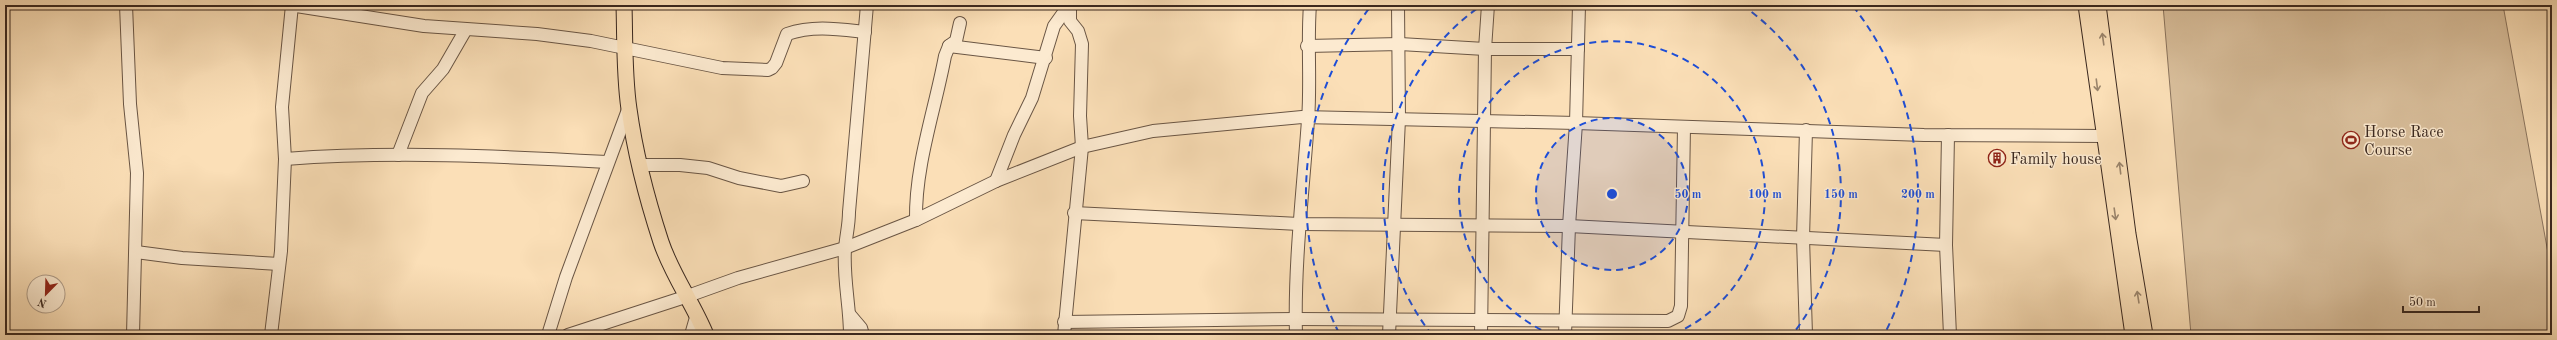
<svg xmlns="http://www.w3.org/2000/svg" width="2557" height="340" font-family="'Old Standard TT',serif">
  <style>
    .green { fill: #dac09d; stroke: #8a745e }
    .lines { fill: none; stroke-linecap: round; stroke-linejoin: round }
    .minor-casing { stroke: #6a5645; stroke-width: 14 }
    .major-casing { stroke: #3a281f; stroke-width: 17 }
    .minor { stroke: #fcead0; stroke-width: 12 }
    .major { stroke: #fbdfb7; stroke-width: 15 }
    .oneway { stroke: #9a846b }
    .ring { fill: none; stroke: #1d4ed8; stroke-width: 2; stroke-dasharray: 7 5 }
    .labels { text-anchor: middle; stroke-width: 3; stroke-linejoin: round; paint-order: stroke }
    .poi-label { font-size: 16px; fill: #3a281f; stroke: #fcead0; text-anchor: start }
    .centre { fill: #1d4ed8; stroke: #fcead0; stroke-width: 2 }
    .ring-label { font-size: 12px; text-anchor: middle; font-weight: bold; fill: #1d4ed8; stroke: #fcead0; stroke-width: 3; stroke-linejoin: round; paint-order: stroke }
  </style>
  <rect width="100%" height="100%" fill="#fbdfb7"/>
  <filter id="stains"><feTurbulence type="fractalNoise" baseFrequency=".005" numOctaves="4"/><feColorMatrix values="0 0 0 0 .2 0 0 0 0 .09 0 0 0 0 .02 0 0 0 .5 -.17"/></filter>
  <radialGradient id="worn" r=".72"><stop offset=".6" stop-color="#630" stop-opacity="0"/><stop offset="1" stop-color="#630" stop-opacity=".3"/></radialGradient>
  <path class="green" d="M 2163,5 L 2503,5 L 2552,275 L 2552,335 L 2191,335 Z"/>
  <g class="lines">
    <defs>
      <g id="minor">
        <path d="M 126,5 L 130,104 L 137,173 L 133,335"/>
        <path d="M 290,5 L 424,26 L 537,34 L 591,41 L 722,68 L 768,70 L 772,68 L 776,63 L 787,34 C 813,25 838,29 865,32"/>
        <path d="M 949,46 L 1046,58"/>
        <path d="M 1307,46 L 1400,44 L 1485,49 L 1578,49"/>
        <path d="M 1948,135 L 1946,245 L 1950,335"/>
        <path d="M 398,155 L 422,93 L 443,69 L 465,31"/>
        <path d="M 285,159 C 393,151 499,156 607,162"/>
        <path d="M 639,165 L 680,165 L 708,168 L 739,178 L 781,186 L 803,181"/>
        <path d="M 996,181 L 1014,135 L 1032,98 L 1054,26 L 1069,5"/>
        <path d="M 1074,213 L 1299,224 L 1569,226 L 1946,245"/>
        <path d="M 916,220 C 915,165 935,110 945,56 L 949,46 L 956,41 L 960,23"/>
        <path d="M 136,252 L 182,258 L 279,264"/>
        <path d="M 850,315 L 861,328 L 863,335"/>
        <path d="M 1064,322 L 1296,319 L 1668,321 L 1678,316 L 1681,306 L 1684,127"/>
        <path d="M 271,335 L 281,251 L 285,159 L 282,107 L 292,5"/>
        <path d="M 548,335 L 566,277 L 629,107"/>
        <path d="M 568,335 L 685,297 L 738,278 L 845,248 L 916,220 L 996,181 L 1082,147 L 1153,131 L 1302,117 L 1576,123 L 1924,135 L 2103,136"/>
        <path d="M 691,335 L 697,314"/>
        <path d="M 850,335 C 850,306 843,278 845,249 C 846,236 849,225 849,212 L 867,5"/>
        <path d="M 1064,335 L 1082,147 L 1080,116 L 1082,44 L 1078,31 L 1070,21 L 1070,5"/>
        <path d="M 1296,335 C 1294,264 1303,191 1308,120 C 1311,82 1307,43 1310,5"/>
        <path d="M 1389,335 L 1399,119 L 1398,5"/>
        <path d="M 1481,335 L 1485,49 L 1488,5"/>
        <path d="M 1565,335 L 1569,226 L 1576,123 L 1579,5"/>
        <path d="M 1806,335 L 1803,238 L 1806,130"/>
      </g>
      <g id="major">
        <path d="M 624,5 C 625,39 624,75 629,109 C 635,153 647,199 661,242 C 672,275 693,303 706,335"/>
        <path d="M 2086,5 L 2133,335"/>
        <path d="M 2098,5 L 2128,234 L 2145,335"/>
      </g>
    </defs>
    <use href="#minor" class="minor-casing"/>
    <use href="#major" class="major-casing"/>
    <use href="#minor" class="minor"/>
    <use href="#major" class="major"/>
  </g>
  <defs><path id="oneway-shaft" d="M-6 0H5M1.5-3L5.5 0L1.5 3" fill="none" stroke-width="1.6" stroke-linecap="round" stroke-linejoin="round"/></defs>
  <g class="oneway">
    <use href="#oneway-shaft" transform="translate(2103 39) rotate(-98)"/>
    <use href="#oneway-shaft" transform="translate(2097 85) rotate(83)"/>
    <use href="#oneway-shaft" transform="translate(2120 168) rotate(-97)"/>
    <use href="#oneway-shaft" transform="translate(2115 214) rotate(82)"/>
    <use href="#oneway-shaft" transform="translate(2138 297) rotate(-99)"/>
  </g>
  <circle cx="1612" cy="194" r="76" fill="#1d4ed8" fill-opacity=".12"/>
  <g class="ring">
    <circle cx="1612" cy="194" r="76"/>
    <path d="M1552 335A153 153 0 1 1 1672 335"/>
    <path d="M1432 335A229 229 0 0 1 1482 5M1742 5A229 229 0 0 1 1792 335"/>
    <path d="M1339 333A306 306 0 0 1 1371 6M1853 6A306 306 0 0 1 1885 333"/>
  </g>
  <defs>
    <symbol id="stadium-ring" viewBox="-11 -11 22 22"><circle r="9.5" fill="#fcead0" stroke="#8f2418" stroke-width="1.5"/><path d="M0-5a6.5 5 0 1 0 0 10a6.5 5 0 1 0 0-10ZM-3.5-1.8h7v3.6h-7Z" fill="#8f2418"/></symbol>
    <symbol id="building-ring" viewBox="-11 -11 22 22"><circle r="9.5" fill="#fcead0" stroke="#8f2418" stroke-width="1.5"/><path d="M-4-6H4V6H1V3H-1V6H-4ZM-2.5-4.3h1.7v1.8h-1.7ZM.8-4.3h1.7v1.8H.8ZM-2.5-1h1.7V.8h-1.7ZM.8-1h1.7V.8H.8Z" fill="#8f2418"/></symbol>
  </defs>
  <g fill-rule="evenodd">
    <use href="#stadium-ring" x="2341" y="130" width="20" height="20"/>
    <use href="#building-ring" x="1987" y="148" width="20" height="20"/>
  </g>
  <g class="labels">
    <g class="poi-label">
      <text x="2364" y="137">Horse Race<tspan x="2364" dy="18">Course</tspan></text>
      <text x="2010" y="164">Family house</text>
    </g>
  </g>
  <circle cx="1612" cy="194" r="6" class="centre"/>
  <g class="ring-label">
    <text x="1688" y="198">50 m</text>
    <text x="1765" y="198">100 m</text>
    <text x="1841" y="198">150 m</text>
    <text x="1918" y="198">200 m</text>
  </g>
  <rect width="2557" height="340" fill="none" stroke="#fbdfb7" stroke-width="20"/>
  <rect x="6" y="6" width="2545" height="328" fill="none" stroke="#3a281f" stroke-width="2"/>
  <rect x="10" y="10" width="2537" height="320" fill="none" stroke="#3a281f"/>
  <g transform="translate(46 294) rotate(203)"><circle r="19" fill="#fcead0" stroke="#ae9c89"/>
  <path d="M0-3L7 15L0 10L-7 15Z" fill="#8f2418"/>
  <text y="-6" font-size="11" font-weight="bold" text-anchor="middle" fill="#3a281f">N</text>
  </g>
  <path d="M2403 306v6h76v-6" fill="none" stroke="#3a281f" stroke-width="2"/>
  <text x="2409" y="306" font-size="12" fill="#3a281f" stroke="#fcead0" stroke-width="3" paint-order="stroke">50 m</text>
  <rect width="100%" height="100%" filter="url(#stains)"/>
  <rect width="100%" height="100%" fill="url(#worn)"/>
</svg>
